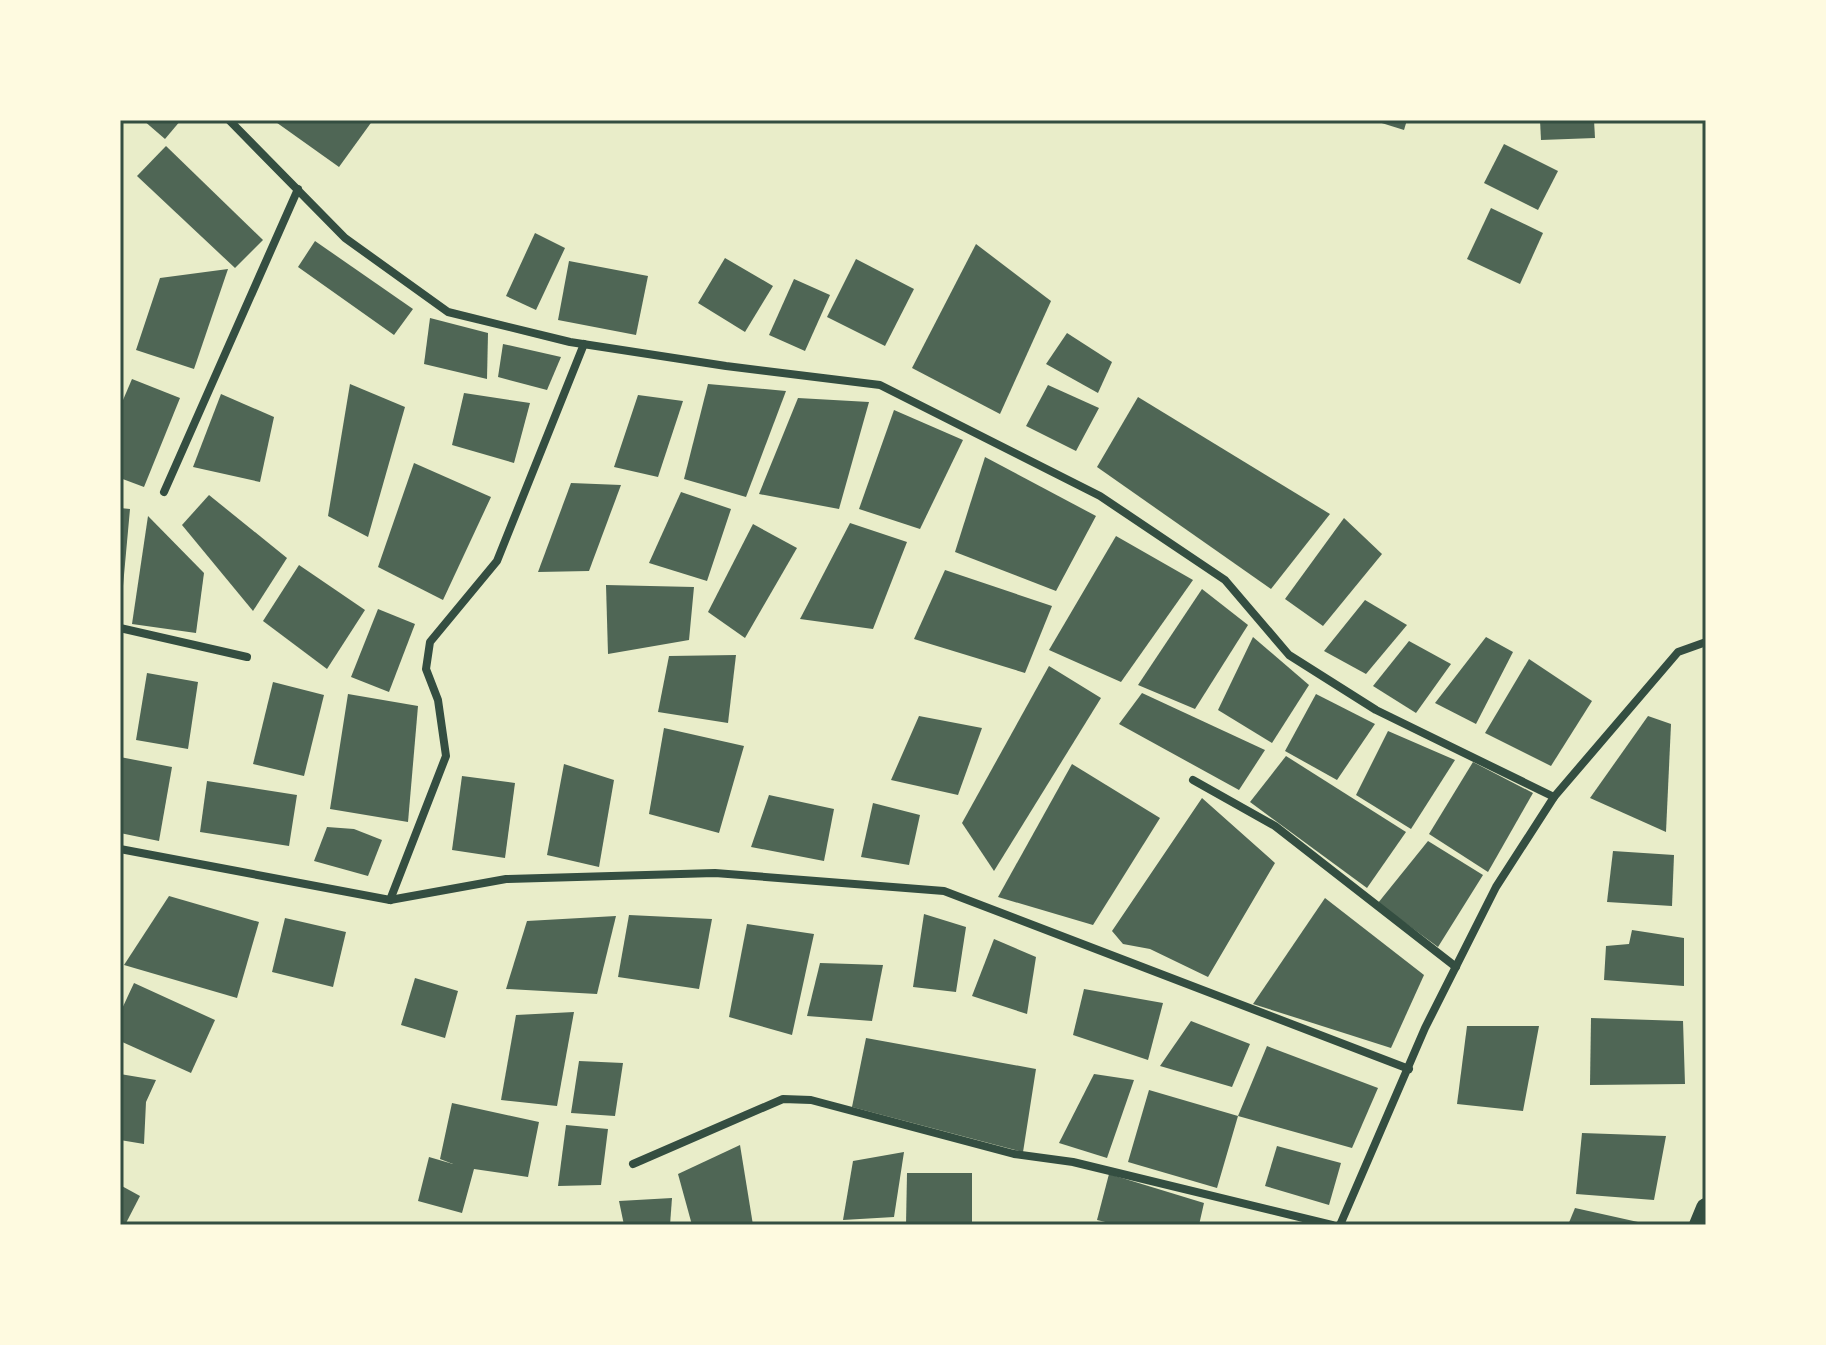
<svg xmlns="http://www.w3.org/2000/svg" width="1826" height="1345" font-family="'Sofia Sans Condensed',sans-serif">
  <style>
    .building { fill: #4f6655 }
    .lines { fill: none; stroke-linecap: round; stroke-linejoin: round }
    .minor { stroke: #344e41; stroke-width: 8 }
    .primary { stroke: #344e41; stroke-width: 20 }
    .neatline { fill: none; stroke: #344e41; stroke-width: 3 }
  </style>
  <rect width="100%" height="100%" fill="#e9edc9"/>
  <g class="building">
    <path d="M 143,120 L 181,120 L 165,139 Z"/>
    <path d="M 273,120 L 373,120 L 339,167 Z"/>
    <path d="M 1372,120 L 1407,120 L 1404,130 Z"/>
    <path d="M 1540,120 L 1594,120 L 1595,138 L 1541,140 Z"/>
    <path d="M 1504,144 L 1558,171 L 1538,210 L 1484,183 Z"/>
    <path d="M 166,146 L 263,240 L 235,268 L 137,176 Z"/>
    <path d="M 1491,208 L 1543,233 L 1520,284 L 1467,259 Z"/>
    <path d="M 535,233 L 565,248 L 536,310 L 506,296 Z"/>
    <path d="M 315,241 L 413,309 L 394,335 L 298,267 Z"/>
    <path d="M 976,244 L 1051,301 L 1000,414 L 912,368 Z"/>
    <path d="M 725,258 L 773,286 L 745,332 L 698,303 Z"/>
    <path d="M 856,259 L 914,289 L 885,346 L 827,317 Z"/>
    <path d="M 569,261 L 648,276 L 636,335 L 558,320 Z"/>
    <path d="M 228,269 L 194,369 L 136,350 L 160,278 Z"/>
    <path d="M 794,279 L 830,295 L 805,351 L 769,335 Z"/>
    <path d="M 430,318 L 488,333 L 487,379 L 424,364 Z"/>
    <path d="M 1067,333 L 1112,362 L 1098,393 L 1046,364 Z"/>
    <path d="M 503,344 L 561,357 L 547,390 L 498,377 Z"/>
    <path d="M 132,379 L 180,398 L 144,487 L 120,478 L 120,407 Z"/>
    <path d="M 350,384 L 405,407 L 368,537 L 328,516 Z"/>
    <path d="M 708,384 L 786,391 L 746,497 L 684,479 Z"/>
    <path d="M 1048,385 L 1099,408 L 1076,451 L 1026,426 Z"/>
    <path d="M 464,393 L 530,403 L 514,463 L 452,445 Z"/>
    <path d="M 221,394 L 274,417 L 260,482 L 193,467 Z"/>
    <path d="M 638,395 L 683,401 L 658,477 L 614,467 Z"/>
    <path d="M 1138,397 L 1330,514 L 1271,589 L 1097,467 Z"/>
    <path d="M 798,398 L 869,402 L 839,509 L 759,494 Z"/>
    <path d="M 894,410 L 963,440 L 920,529 L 859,509 Z"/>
    <path d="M 985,457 L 1096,516 L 1056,591 L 955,552 Z"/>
    <path d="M 414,463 L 491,497 L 443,600 L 378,567 Z"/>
    <path d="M 571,483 L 621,485 L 589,571 L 538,572 Z"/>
    <path d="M 681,492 L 731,509 L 707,581 L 649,563 Z"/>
    <path d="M 209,495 L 287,558 L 253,611 L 182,525 Z"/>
    <path d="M 120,508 L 130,509 L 123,586 L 120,586 Z"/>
    <path d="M 148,516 L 204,573 L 196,633 L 132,624 Z"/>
    <path d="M 1344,518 L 1382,554 L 1323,626 L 1285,599 Z"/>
    <path d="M 850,523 L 907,542 L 873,629 L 800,619 Z"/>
    <path d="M 753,524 L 797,548 L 745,638 L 708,612 Z"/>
    <path d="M 1116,536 L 1193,580 L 1121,682 L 1049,650 Z"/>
    <path d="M 299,565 L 365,610 L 327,669 L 263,621 Z"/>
    <path d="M 945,570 L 1052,606 L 1025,673 L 914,639 Z"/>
    <path d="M 606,585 L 694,587 L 689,640 L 608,654 Z"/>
    <path d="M 1202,589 L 1248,625 L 1195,709 L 1138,685 Z"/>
    <path d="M 1365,600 L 1407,625 L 1366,674 L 1324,651 Z"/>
    <path d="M 378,609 L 415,624 L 389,692 L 351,677 Z"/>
    <path d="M 1253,637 L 1309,685 L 1272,743 L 1218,710 Z"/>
    <path d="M 1486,637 L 1513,652 L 1476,724 L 1435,703 Z"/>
    <path d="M 1409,641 L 1451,664 L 1416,713 L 1373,686 Z"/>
    <path d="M 736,655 L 728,723 L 658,712 L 669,656 Z"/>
    <path d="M 1529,659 L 1592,701 L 1551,766 L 1485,733 Z"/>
    <path d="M 1049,666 L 1101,698 L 994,871 L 962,823 Z"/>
    <path d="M 147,673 L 198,682 L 188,749 L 136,740 Z"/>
    <path d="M 273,682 L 324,695 L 304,776 L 253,764 Z"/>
    <path d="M 1142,693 L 1265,750 L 1239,790 L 1119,724 Z"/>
    <path d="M 348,694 L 418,706 L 408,822 L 330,809 Z"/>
    <path d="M 1316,694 L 1375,724 L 1337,780 L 1285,751 Z"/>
    <path d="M 919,716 L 982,728 L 958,795 L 891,780 Z"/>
    <path d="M 1648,716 L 1671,724 L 1666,832 L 1590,798 Z"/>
    <path d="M 664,728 L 744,746 L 719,833 L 649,814 Z"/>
    <path d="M 1388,731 L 1455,760 L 1411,829 L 1356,795 Z"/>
    <path d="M 1286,756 L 1406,832 L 1367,888 L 1250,802 Z"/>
    <path d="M 120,757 L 172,767 L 159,841 L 120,833 Z"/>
    <path d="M 1473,762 L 1533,793 L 1488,872 L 1429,834 Z"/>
    <path d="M 564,764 L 614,780 L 599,867 L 547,855 Z"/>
    <path d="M 1072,764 L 1160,818 L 1093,925 L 998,897 Z"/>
    <path d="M 462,776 L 515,783 L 505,858 L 452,850 Z"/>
    <path d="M 207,781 L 297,795 L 289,846 L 200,832 Z"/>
    <path d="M 769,795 L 834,809 L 824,861 L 751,847 Z"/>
    <path d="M 1202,798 L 1275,863 L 1208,977 L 1150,949 L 1123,944 L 1112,931 Z"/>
    <path d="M 873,803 L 920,815 L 909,865 L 861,857 Z"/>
    <path d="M 327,827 L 354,829 L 382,840 L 368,876 L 314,861 Z"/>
    <path d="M 1428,841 L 1483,875 L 1438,947 L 1378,903 Z"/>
    <path d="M 1613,851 L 1674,855 L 1672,906 L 1607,902 Z"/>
    <path d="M 169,896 L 259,922 L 237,998 L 124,965 Z"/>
    <path d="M 1325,898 L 1424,975 L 1391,1048 L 1253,1004 Z"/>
    <path d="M 924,914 L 966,927 L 956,992 L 913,987 Z"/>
    <path d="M 629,915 L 712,919 L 699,989 L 618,977 Z"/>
    <path d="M 616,916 L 597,994 L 506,989 L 527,921 Z"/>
    <path d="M 285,918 L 346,932 L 333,987 L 272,972 Z"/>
    <path d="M 747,924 L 814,934 L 792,1035 L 729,1017 Z"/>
    <path d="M 1632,930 L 1684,938 L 1684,986 L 1604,980 L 1606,946 L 1629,944 Z"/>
    <path d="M 994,939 L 1036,957 L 1027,1014 L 972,996 Z"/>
    <path d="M 820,963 L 883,965 L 872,1021 L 807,1016 Z"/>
    <path d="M 415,978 L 458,991 L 445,1038 L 401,1025 Z"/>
    <path d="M 134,983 L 215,1020 L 191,1073 L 120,1041 L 120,1013 Z"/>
    <path d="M 1084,989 L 1163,1003 L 1148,1060 L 1073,1035 Z"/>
    <path d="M 574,1012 L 557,1106 L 501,1100 L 516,1015 Z"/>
    <path d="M 1591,1018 L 1683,1021 L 1685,1084 L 1590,1085 Z"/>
    <path d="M 1191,1021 L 1250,1044 L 1232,1087 L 1160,1066 Z"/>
    <path d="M 1467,1026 L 1539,1026 L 1523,1111 L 1457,1104 Z"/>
    <path d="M 866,1038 L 1036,1069 L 1023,1152 L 852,1107 Z"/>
    <path d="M 1267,1046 L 1378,1088 L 1352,1148 L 1238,1116 Z"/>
    <path d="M 579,1061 L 623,1063 L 615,1116 L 571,1113 Z"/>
    <path d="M 120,1074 L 156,1080 L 146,1102 L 144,1144 L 120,1140 Z"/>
    <path d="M 1094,1074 L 1134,1080 L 1107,1158 L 1059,1143 Z"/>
    <path d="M 1149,1090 L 1238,1116 L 1217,1188 L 1128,1162 Z"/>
    <path d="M 452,1103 L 539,1122 L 528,1177 L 474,1169 L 462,1213 L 418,1201 L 429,1157 L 453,1164 L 440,1159 Z"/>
    <path d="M 566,1125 L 608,1129 L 601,1185 L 558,1186 Z"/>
    <path d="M 1582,1133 L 1666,1136 L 1654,1200 L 1576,1194 Z"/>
    <path d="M 740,1145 L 753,1225 L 692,1225 L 678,1174 Z"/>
    <path d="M 1277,1146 L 1341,1163 L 1329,1205 L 1265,1186 Z"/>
    <path d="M 904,1152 L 894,1217 L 843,1220 L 853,1161 Z"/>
    <path d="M 907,1173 L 972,1173 L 972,1225 L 906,1225 Z"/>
    <path d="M 1109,1174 L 1204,1203 L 1199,1225 L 1118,1225 L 1097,1220 Z"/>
    <path d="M 120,1185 L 140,1196 L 125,1225 L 120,1225 Z"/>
    <path d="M 672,1198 L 670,1225 L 624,1225 L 619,1201 Z"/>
    <path d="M 1575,1208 L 1647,1224 L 1647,1225 L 1568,1225 Z"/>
  </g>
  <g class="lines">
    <g class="minor">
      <path d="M 229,120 L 345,238 L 448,312 L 570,342 L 726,366 L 880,385 L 1100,496 L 1225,580 L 1289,655 L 1376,710 L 1554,797"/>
      <path d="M 164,492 L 298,189"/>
      <path d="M 120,628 L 247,657"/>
      <path d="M 1193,780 L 1275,826 L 1456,967"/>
      <path d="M 120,849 L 390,900 L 506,879 L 715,873 L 944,891 L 1409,1069"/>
      <path d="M 390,900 L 446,756 L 438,700 L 426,669 L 430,642 L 497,561 L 584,344"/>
      <path d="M 633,1164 L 783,1099 L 811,1100 L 1014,1154 L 1073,1162 L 1332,1225"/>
      <path d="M 1340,1225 L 1425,1028 L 1496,887 L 1554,797 L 1678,652 L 1706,642"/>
    </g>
    <path class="primary" d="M 1699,1225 L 1706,1208"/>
  </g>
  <rect width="1826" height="1345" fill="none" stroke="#fefae0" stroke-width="244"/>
  <rect x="122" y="122" width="1582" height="1101" class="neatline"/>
</svg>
